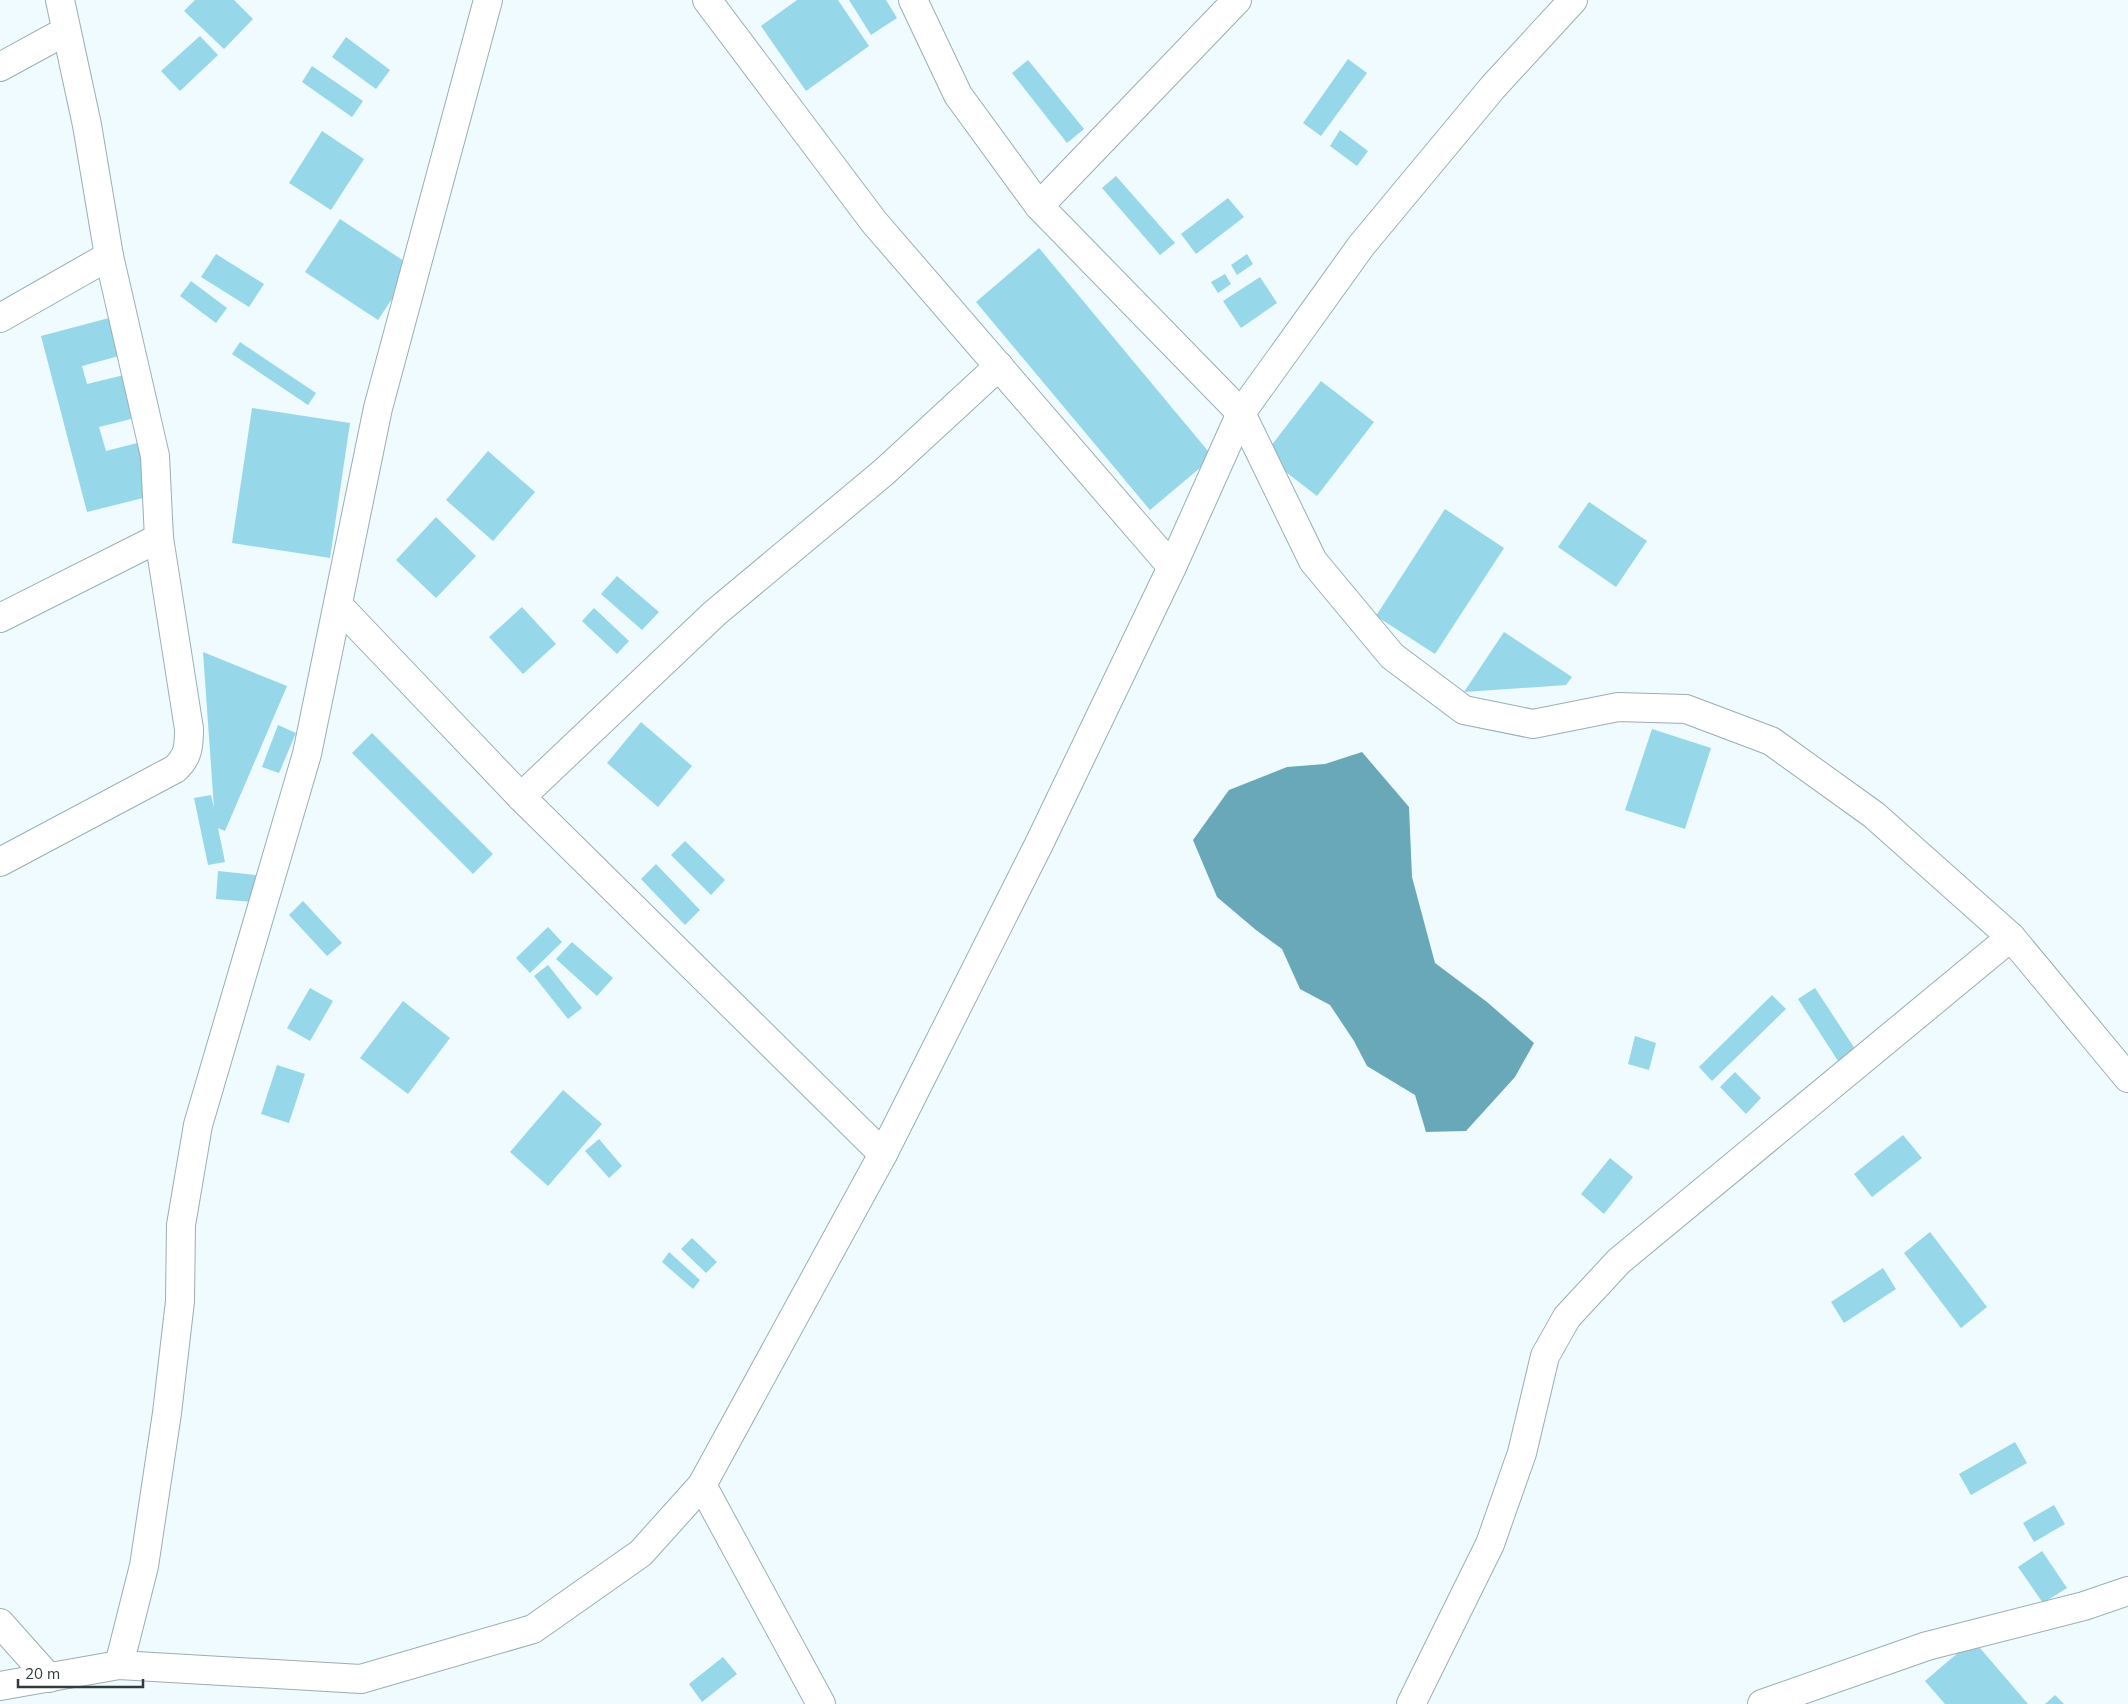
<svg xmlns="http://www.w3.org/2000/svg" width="2128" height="1704" font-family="Mulish,sans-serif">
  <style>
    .water { fill: #68a8b9 }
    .building { fill: #96d7e9 }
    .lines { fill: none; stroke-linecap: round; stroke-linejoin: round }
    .street-casing { stroke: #9aaeb3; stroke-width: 30 }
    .street { stroke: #fff; stroke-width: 28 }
  </style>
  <rect width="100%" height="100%" fill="#effbff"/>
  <path class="water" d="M 1362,752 L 1409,807 L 1412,877 L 1435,963 L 1487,1002 L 1534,1043 L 1515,1077 L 1466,1131 L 1426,1132 L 1415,1095 L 1367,1066 L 1354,1041 L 1330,1005 L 1300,989 L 1282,949 L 1256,930 L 1217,897 L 1193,840 L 1229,790 L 1287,767 L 1325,764 Z"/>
  <g class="building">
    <path d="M 195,0 L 234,0 L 253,19 L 224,49 L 184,11 Z"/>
    <path d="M 797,0 L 838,0 L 869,46 L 806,91 L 761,26 Z"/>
    <path d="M 849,0 L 886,0 L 897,18 L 871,35 Z"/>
    <path d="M 200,36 L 218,55 L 180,91 L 161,71 Z"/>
    <path d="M 346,37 L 390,70 L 376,89 L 332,57 Z"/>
    <path d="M 1348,59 L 1367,73 L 1321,136 L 1303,123 Z"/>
    <path d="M 1028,60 L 1084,129 L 1067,143 L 1012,73 Z"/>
    <path d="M 312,66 L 363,101 L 352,117 L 302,82 Z"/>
    <path d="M 1340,130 L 1368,151 L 1357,166 L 1330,146 Z"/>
    <path d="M 322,131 L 364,159 L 331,210 L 289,183 Z"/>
    <path d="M 1116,176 L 1175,243 L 1160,255 L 1102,188 Z"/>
    <path d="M 1228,198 L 1244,217 L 1196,254 L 1181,234 Z"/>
    <path d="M 340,219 L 413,267 L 378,320 L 305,272 Z"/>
    <path d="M 1039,248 L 1213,457 L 1150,510 L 976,302 Z"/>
    <path d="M 216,254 L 264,284 L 249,307 L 201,277 Z"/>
    <path d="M 1247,254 L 1253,264 L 1237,275 L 1231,265 Z"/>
    <path d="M 1225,274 L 1231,284 L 1218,293 L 1211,282 Z"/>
    <path d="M 1260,277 L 1277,303 L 1241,328 L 1223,301 Z"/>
    <path d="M 191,281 L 227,308 L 216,323 L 180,296 Z"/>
    <path d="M 109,318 L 119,356 L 82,366 L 87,384 L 124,375 L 135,418 L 99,427 L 106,451 L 141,442 L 155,495 L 87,512 L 41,336 Z"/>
    <path d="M 240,342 L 316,393 L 308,405 L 232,354 Z"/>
    <path d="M 1321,381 L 1374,422 L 1317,496 L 1264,455 Z"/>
    <path d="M 252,408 L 350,423 L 330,558 L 232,543 Z"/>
    <path d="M 488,451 L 535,492 L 493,541 L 446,500 Z"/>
    <path d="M 1589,502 L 1647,541 L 1616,587 L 1558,547 Z"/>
    <path d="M 1445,509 L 1504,548 L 1435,654 L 1376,616 Z"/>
    <path d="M 436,517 L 476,556 L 436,598 L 396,560 Z"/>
    <path d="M 617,576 L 659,612 L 642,630 L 601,594 Z"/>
    <path d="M 522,607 L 556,644 L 523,674 L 489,637 Z"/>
    <path d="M 594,608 L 629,641 L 617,654 L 582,621 Z"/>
    <path d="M 1504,632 L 1572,677 L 1566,685 L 1464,692 Z"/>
    <path d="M 203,652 L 287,686 L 225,831 L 218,828 L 225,862 L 208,865 L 194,798 L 211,795 L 214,808 Z"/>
    <path d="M 641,722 L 692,766 L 658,807 L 607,763 Z"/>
    <path d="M 278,725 L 296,733 L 279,773 L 262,767 Z"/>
    <path d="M 1652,729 L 1711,748 L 1685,829 L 1625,810 Z"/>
    <path d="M 372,733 L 493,854 L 473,874 L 352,753 Z"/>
    <path d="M 685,841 L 725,880 L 711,895 L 671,855 Z"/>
    <path d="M 656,864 L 700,910 L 685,925 L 641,879 Z"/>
    <path d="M 218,871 L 256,875 L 253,902 L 216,899 Z"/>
    <path d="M 303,901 L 342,943 L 327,956 L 289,915 Z"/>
    <path d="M 548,927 L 562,942 L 530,973 L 516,958 Z"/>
    <path d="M 572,942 L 613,978 L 597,996 L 556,959 Z"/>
    <path d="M 548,965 L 582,1008 L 568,1019 L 534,976 Z"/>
    <path d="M 310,988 L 333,1001 L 310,1041 L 287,1028 Z"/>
    <path d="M 1815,988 L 1857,1052 L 1840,1064 L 1798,999 Z"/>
    <path d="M 1772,995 L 1786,1009 L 1712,1081 L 1699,1067 Z"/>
    <path d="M 403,1001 L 450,1038 L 408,1094 L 360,1058 Z"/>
    <path d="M 1635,1036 L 1656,1043 L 1649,1070 L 1628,1064 Z"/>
    <path d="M 277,1065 L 305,1074 L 289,1123 L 261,1114 Z"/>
    <path d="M 1735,1072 L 1761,1098 L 1746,1114 L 1720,1087 Z"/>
    <path d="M 563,1090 L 602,1124 L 548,1186 L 510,1152 Z"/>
    <path d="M 1903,1135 L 1922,1158 L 1872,1197 L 1854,1174 Z"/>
    <path d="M 599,1139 L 622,1166 L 609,1178 L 585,1151 Z"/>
    <path d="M 1610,1158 L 1633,1177 L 1604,1214 L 1581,1194 Z"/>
    <path d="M 1930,1232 L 1987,1307 L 1961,1328 L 1904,1253 Z"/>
    <path d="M 692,1238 L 717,1262 L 706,1273 L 681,1249 Z"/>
    <path d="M 669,1252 L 700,1280 L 693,1289 L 662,1262 Z"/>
    <path d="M 1883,1268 L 1896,1289 L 1844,1323 L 1831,1302 Z"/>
    <path d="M 2015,1442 L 2027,1463 L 1971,1495 L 1959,1474 Z"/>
    <path d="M 2054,1505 L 2065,1524 L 2034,1542 L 2023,1523 Z"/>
    <path d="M 2042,1551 L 2067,1588 L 2043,1603 L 2018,1567 Z"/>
    <path d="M 1973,1640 L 2028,1704 L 1945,1704 L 1925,1681 Z"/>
    <path d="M 723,1657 L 737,1674 L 702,1702 L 689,1684 Z"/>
    <path d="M 2055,1695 L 2064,1704 L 2045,1704 Z"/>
  </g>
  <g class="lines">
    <defs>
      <g id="street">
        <path d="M 707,0 L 874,222 L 1172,567"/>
        <path d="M 913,0 L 958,95 L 1039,206 L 1241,413 L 1313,561 L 1392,656 L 1464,710 L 1533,724 L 1618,707 L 1686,709 L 1771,741 L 1874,815 L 2011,937 L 2128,1078"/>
        <path d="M 0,67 L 66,31"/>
        <path d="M 1039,206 L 1237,0"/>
        <path d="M 0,318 L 109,256"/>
        <path d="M 338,605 L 521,797 L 883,1154"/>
        <path d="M 0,618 L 159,538"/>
        <path d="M 521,797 L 715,613 L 884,472 L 999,366"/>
        <path d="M 0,862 L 175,769 C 188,757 189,747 189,729 L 159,538 L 155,456 L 109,256 L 87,125 L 60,0"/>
        <path d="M 702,1485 L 821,1704"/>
        <path d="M 0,1623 L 49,1678"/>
        <path d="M 119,1665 L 144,1566 L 167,1413 L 180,1301 L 181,1225 L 198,1125 L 307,754 L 378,408 L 488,0"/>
        <path d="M 0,1686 L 119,1665 L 361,1679 L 533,1629 L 641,1553 L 702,1485 L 883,1154 L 1039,844 L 1172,567 L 1241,413 L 1361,246 L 1493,87 L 1573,0"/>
        <path d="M 1411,1704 L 1490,1544 L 1522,1453 L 1545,1356 L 1567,1317 L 1619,1261 L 2011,937"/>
        <path d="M 1762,1704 L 1927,1646 L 2084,1606 L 2128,1591"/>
      </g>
    </defs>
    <use href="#street" class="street-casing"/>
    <use href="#street" class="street"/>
  </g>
  <path d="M18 1679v8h125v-8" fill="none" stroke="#313a3c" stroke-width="2.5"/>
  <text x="25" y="1679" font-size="15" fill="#313a3c" stroke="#ffffff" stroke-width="4" paint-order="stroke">20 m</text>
</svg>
